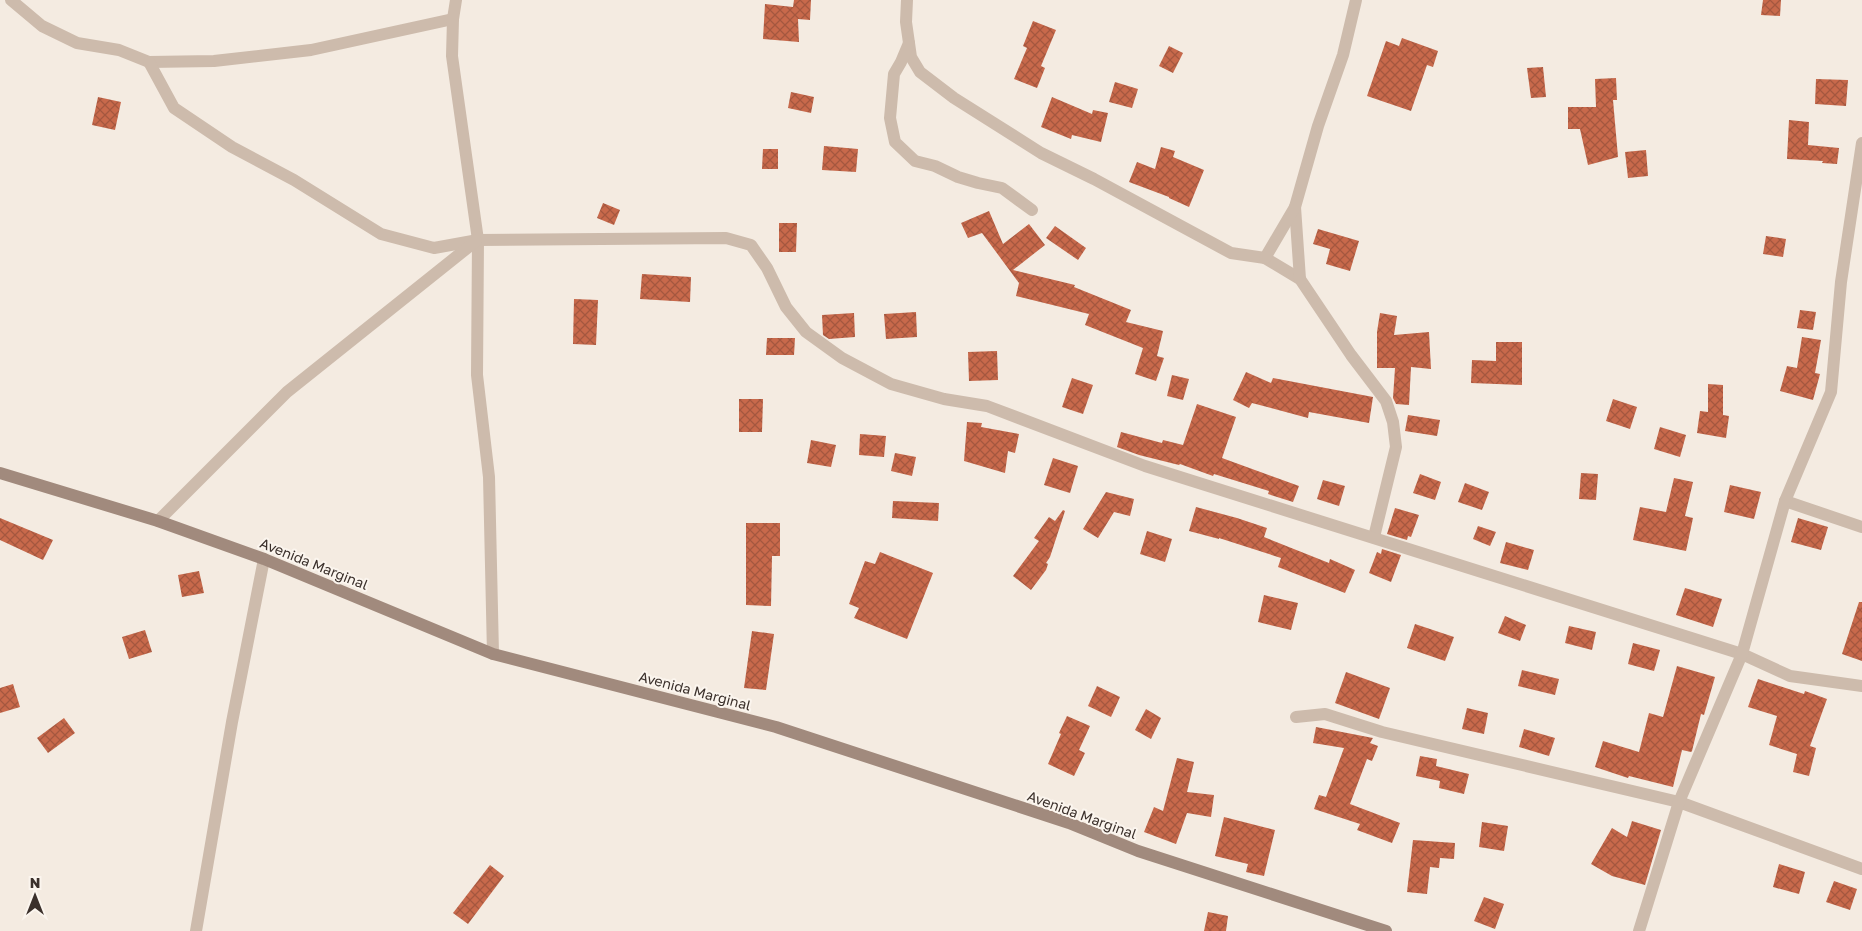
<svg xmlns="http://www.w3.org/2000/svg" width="1862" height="931" font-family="'Golos Text',sans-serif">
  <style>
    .building { fill: url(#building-cross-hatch) }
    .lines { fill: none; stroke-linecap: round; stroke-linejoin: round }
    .street { stroke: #cdbbac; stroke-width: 12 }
    .secondary { stroke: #a18a7d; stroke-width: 12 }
    .labels { text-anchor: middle; stroke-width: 4; stroke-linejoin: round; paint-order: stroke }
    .street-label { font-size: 14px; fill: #3b302b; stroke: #fbf5ee }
  </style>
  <defs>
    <pattern id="building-cross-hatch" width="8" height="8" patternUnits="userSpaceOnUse" patternTransform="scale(1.25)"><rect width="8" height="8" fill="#c8694b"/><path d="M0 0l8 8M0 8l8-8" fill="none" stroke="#a4573f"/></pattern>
  </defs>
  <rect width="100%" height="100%" fill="#f4ebe1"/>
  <g class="building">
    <path d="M 794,0 L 811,0 L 810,20 L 798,19 L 799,42 L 763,39 L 765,4 L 793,7 Z"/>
    <path d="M 1763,0 L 1781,0 L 1780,16 L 1761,15 Z"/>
    <path d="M 1033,21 L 1056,30 L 1041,66 L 1045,68 L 1037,88 L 1014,79 L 1027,48 L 1023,46 Z"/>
    <path d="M 1402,38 L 1438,51 L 1433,67 L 1427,65 L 1411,111 L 1367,96 L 1386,41 L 1399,46 Z"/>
    <path d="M 1169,46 L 1183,53 L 1173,73 L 1159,66 Z"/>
    <path d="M 1543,67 L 1546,97 L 1531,98 L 1527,68 Z"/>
    <path d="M 1616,78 L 1617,100 L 1613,100 L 1618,157 L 1588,165 L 1580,129 L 1568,129 L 1568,107 L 1596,107 L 1595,79 Z"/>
    <path d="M 1816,79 L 1848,80 L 1846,106 L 1815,104 Z"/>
    <path d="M 1115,82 L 1138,89 L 1132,108 L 1109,102 Z"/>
    <path d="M 791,92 L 814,97 L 811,113 L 788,108 Z"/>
    <path d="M 98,97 L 121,102 L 115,130 L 92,125 Z"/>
    <path d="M 1052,97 L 1092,114 L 1093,110 L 1108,113 L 1101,142 L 1072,135 L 1071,139 L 1041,127 Z"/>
    <path d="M 1789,120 L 1809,122 L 1808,145 L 1839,148 L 1837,164 L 1822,163 L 1823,161 L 1787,159 Z"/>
    <path d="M 824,146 L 858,149 L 856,172 L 822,170 Z"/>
    <path d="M 1161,147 L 1175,151 L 1173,157 L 1204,170 L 1189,207 L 1169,198 L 1169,197 L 1129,182 L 1137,162 L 1155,169 Z"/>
    <path d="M 763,149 L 778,149 L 778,169 L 762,169 Z"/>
    <path d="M 1646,150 L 1648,176 L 1628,178 L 1625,152 Z"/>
    <path d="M 603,203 L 620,210 L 614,225 L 597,218 Z"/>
    <path d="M 989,211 L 1003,244 L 1029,224 L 1045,245 L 1013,270 L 1075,285 L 1074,287 L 1131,310 L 1126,322 L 1163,331 L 1157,356 L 1164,358 L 1156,381 L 1135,374 L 1143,348 L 1085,325 L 1089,314 L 1016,296 L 1019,283 L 982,233 L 968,238 L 961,223 Z"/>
    <path d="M 779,223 L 797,223 L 796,252 L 779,252 Z"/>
    <path d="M 1055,226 L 1086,248 L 1078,260 L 1046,238 Z"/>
    <path d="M 1318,229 L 1359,241 L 1350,271 L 1326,264 L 1330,249 L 1313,244 Z"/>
    <path d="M 1766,236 L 1786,239 L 1783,257 L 1763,254 Z"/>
    <path d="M 642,274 L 691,277 L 690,302 L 640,299 Z"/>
    <path d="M 574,299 L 598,300 L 596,345 L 573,344 Z"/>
    <path d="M 1800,310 L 1816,312 L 1813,330 L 1797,328 Z"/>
    <path d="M 916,312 L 917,337 L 886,339 L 884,314 Z"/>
    <path d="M 854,313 L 855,337 L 829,339 L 823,335 L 822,315 Z"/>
    <path d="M 1380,313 L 1397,316 L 1394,335 L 1429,332 L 1431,369 L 1411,367 L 1409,405 L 1396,404 L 1393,398 L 1395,368 L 1377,368 L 1377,332 Z"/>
    <path d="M 1802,337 L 1821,340 L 1815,373 L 1820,374 L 1813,400 L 1780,391 L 1787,366 L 1797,368 Z"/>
    <path d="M 767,338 L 795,338 L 794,355 L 766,355 Z"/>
    <path d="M 1496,342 L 1522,342 L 1522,385 L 1471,383 L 1472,360 L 1496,361 Z"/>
    <path d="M 997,351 L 998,380 L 969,381 L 968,352 Z"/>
    <path d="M 1246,372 L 1271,383 L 1273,378 L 1373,397 L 1369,423 L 1309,412 L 1308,418 L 1252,403 L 1249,408 L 1233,400 Z"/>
    <path d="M 1172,375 L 1189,379 L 1183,400 L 1167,396 Z"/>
    <path d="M 1072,378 L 1093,385 L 1083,414 L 1062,407 Z"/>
    <path d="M 1708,384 L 1723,385 L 1723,415 L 1729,416 L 1726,438 L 1697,433 L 1700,411 L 1708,412 Z"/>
    <path d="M 739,399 L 763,399 L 762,432 L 739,432 Z"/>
    <path d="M 1613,399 L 1637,407 L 1630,429 L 1606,421 Z"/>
    <path d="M 1197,404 L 1236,417 L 1222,458 L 1299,486 L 1293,502 L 1268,494 L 1269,491 L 1214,474 L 1213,476 L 1180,464 L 1179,465 L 1139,455 L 1117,447 L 1121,432 L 1162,443 L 1163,440 L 1183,445 Z"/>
    <path d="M 1408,415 L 1440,420 L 1437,436 L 1405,431 Z"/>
    <path d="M 967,422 L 982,423 L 981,427 L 1019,434 L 1015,453 L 1008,451 L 1005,473 L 964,461 Z"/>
    <path d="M 1660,427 L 1686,435 L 1680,457 L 1654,449 Z"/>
    <path d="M 860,434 L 886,436 L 884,457 L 859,455 Z"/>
    <path d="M 811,440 L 836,445 L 831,467 L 807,463 Z"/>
    <path d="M 895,453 L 916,457 L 912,476 L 891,471 Z"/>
    <path d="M 1053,458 L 1078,466 L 1070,493 L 1044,485 Z"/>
    <path d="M 1581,473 L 1598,474 L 1596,500 L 1579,499 Z"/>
    <path d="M 1420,474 L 1441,482 L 1435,500 L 1413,493 Z"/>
    <path d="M 1674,478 L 1693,482 L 1685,516 L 1693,518 L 1686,551 L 1633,540 L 1640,507 L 1666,512 Z"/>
    <path d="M 1323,480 L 1345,486 L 1339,506 L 1317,499 Z"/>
    <path d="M 1465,483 L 1489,492 L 1482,510 L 1458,502 Z"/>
    <path d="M 1730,485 L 1761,492 L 1754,519 L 1724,512 Z"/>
    <path d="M 1106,492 L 1134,499 L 1130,516 L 1114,512 L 1098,538 L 1083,529 Z"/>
    <path d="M 893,501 L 939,503 L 938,521 L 892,518 Z"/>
    <path d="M 1196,507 L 1237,518 L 1267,528 L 1264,537 L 1329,563 L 1330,559 L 1355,570 L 1345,593 L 1278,567 L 1281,558 L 1219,538 L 1219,539 L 1189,531 Z"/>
    <path d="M 1395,508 L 1419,515 L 1411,537 L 1408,536 L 1407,540 L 1387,534 Z"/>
    <path d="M 1063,510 L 1065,511 L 1050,557 L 1046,563 L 1048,564 L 1046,570 L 1031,590 L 1013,576 L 1039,541 L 1034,538 L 1049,517 L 1055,521 Z"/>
    <path d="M 0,518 L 53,540 L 43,560 L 0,540 Z"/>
    <path d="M 1798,518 L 1828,527 L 1821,550 L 1791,542 Z"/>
    <path d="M 746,523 L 780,523 L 780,556 L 772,556 L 771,606 L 746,605 Z"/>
    <path d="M 1478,526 L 1496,532 L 1490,546 L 1473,539 Z"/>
    <path d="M 1147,531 L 1172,539 L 1165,562 L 1140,554 Z"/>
    <path d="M 1506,542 L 1534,550 L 1528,570 L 1500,563 Z"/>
    <path d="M 1382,549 L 1401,555 L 1391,582 L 1369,573 L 1377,552 L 1381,554 Z"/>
    <path d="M 880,552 L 933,573 L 907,639 L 854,618 L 859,608 L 849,604 L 865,561 L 875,564 Z"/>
    <path d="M 199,571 L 204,593 L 182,597 L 178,575 Z"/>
    <path d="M 1685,588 L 1722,599 L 1713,627 L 1676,615 Z"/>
    <path d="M 1264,595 L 1298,603 L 1291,630 L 1258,622 Z"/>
    <path d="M 1859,602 L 1862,602 L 1862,661 L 1842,654 Z"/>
    <path d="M 1505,616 L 1526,625 L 1520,641 L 1498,633 Z"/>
    <path d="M 1415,624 L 1454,637 L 1445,661 L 1407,648 Z"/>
    <path d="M 1569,626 L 1596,632 L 1592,650 L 1565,643 Z"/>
    <path d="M 145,630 L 152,652 L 129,659 L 122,637 Z"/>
    <path d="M 752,631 L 774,634 L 766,690 L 744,688 Z"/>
    <path d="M 1633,643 L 1660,650 L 1654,671 L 1628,664 Z"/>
    <path d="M 1677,666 L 1715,677 L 1704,715 L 1701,714 L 1692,751 L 1691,752 L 1682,750 L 1673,787 L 1629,776 L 1628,778 L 1595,767 L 1603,741 L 1639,752 L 1649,713 L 1663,717 Z"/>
    <path d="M 1522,670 L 1559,679 L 1555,695 L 1518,686 Z"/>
    <path d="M 1346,672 L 1390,688 L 1379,719 L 1335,703 Z"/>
    <path d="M 1758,679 L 1804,694 L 1805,691 L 1827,699 L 1810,746 L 1816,748 L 1809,776 L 1793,772 L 1797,754 L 1769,745 L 1777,716 L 1748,707 Z"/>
    <path d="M 13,684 L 20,707 L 0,713 L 0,688 Z"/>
    <path d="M 1097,686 L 1120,697 L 1111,717 L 1088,706 Z"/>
    <path d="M 1467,708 L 1488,713 L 1484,734 L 1462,729 Z"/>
    <path d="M 1146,709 L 1161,718 L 1151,739 L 1135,730 Z"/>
    <path d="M 1067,716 L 1090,726 L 1079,750 L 1085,753 L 1074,776 L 1048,764 L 1061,734 L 1059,733 Z"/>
    <path d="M 64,718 L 75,733 L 48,753 L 37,738 Z"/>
    <path d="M 1316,727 L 1373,738 L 1370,743 L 1378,746 L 1372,761 L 1367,759 L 1350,804 L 1400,823 L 1392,843 L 1357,830 L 1360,824 L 1314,809 L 1319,795 L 1326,797 L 1344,748 L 1313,743 Z"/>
    <path d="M 1524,729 L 1555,738 L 1549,756 L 1519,747 Z"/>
    <path d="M 1420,756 L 1437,759 L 1436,766 L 1469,774 L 1464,794 L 1439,788 L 1440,781 L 1416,776 Z"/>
    <path d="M 1177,758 L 1194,762 L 1187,792 L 1214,795 L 1211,817 L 1187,813 L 1176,844 L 1144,832 L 1154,807 L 1163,811 Z"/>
    <path d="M 1224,817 L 1275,830 L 1264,876 L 1246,872 L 1248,864 L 1215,856 Z"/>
    <path d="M 1632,821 L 1661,830 L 1645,885 L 1612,876 L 1591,864 L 1612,828 L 1627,837 Z"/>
    <path d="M 1482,822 L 1508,826 L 1504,851 L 1479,847 Z"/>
    <path d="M 1413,840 L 1455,843 L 1454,859 L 1440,858 L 1439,868 L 1430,867 L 1427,894 L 1407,892 Z"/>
    <path d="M 1779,864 L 1805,872 L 1799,894 L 1773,887 Z"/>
    <path d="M 490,865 L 504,876 L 468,924 L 453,913 Z"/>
    <path d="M 1834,881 L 1857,889 L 1850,910 L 1826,902 Z"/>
    <path d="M 1484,897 L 1504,904 L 1495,929 L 1474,921 Z"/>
    <path d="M 1208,912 L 1228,916 L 1226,931 L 1204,931 Z"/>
  </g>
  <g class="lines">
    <g class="street">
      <path d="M 11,0 L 42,26 L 77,43 L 119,50 L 149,62 L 214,61 L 311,50 L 453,19"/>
      <path d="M 456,0 L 453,19 L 452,56 L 478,240 L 477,375 L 489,477 L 493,654"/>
      <path d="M 907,0 L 906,22 L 911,57 L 920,72 L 954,98 L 1041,153 L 1094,179 L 1231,253 L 1265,258 L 1300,279 L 1351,355 L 1386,401 L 1393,422 L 1396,447 L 1374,537"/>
      <path d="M 909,43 L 901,62 L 894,74 L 890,118 L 895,142 L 915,161 L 935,166 L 958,177 L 978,183 L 1002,188 L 1032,210"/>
      <path d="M 149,62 L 174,108 L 232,147 L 294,180 L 381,234 L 434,248 L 478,240 L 726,238 L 751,245 L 767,268 L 786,307 L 806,332 L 842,358 L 891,384 L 944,399 L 987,406 L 1145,466 L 1742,654 L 1790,676 L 1862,686"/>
      <path d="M 1295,207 L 1300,279"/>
      <path d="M 1265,258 L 1295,207 L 1318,126 L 1343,55 L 1356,0"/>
      <path d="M 1785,501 L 1862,527"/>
      <path d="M 158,521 L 287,392 L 476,241"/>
      <path d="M 1296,717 L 1325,714 L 1382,732 L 1679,802 L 1862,869"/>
      <path d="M 196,931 L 232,722 L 264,559"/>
      <path d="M 1639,931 L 1679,802 L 1742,654 L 1785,501 L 1831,392 L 1841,282 L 1862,143"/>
    </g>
    <path class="secondary" d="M 0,473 L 158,521 L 264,559 L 493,654 L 776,727 L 1069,823 L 1138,851 L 1386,931"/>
  </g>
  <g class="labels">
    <g class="street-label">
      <text transform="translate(314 564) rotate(22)" y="5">Avenida Marginal</text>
      <text transform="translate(695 691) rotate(15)" y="5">Avenida Marginal</text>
      <text transform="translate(1082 815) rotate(20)" y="5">Avenida Marginal</text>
    </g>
  </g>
  <g transform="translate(35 896)" stroke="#fbf5ee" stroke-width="4" paint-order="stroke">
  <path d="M0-4L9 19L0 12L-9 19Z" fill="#3b302b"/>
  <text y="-8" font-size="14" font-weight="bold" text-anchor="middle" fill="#3b302b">N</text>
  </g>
</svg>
